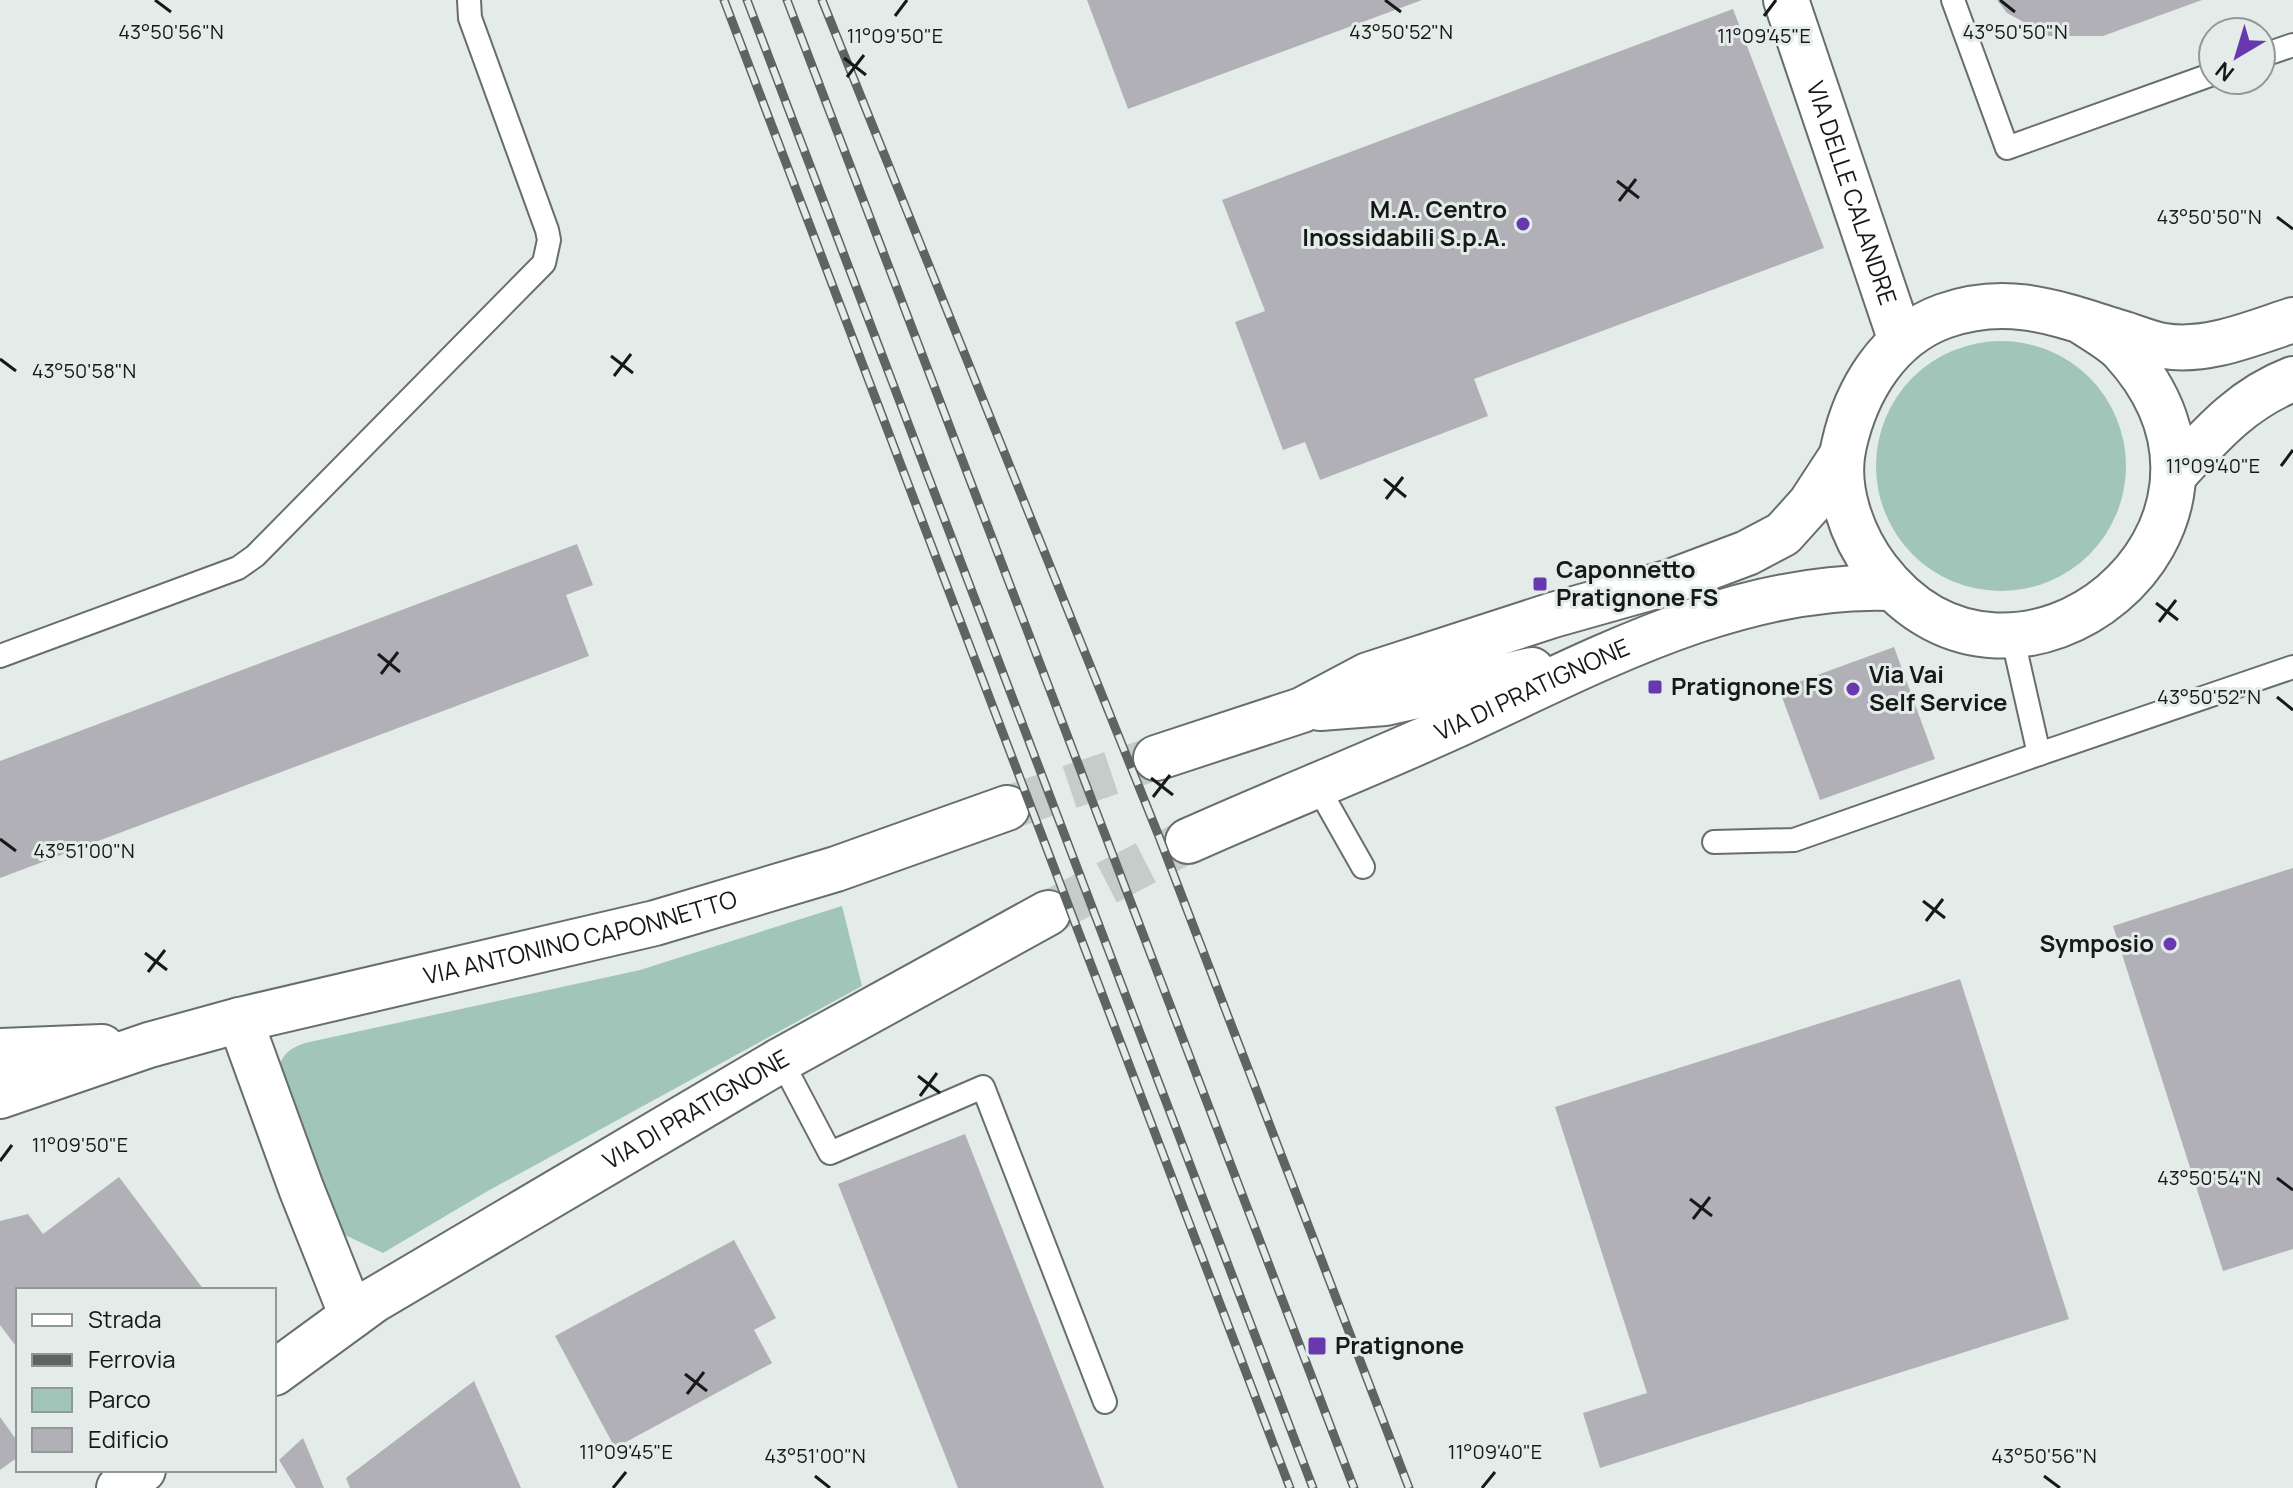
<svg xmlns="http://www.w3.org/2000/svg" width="2293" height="1488" font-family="Manrope,sans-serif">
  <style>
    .green { fill: #a1c5b9 }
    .building { fill: #b1b0b6 }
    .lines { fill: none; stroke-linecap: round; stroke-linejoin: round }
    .secondary-tunnel { stroke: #c5ccca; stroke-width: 44; stroke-dasharray: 44 22; stroke-linecap: butt }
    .lane-casing { stroke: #686e6c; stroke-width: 26 }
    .street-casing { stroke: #686e6c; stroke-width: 48 }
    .secondary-casing { stroke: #686e6c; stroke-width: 48 }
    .lane { stroke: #fff; stroke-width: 22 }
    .street { stroke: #fff; stroke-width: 44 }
    .secondary { stroke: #fff; stroke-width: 44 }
    .rail-casing { stroke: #5f6462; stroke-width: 9 }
    .rail { stroke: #e4ece9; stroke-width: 6; stroke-dasharray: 18; stroke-linecap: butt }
    .ticks { fill: none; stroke: #161918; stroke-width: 3 }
    .poi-dot { fill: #6838af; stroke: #e4ece9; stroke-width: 3 }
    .labels { text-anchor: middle; stroke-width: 6; stroke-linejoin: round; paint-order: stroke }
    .street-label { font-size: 24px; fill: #161918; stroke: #e4ece9 }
    .poi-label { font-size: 24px; font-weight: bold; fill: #161918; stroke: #e4ece9; text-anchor: start }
    .ticks-label { font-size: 20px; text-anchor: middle; fill: #161918; stroke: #e4ece9; stroke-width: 6; stroke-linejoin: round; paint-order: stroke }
  </style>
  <rect width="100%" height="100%" fill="#e4ece9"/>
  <g class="green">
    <circle cx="2001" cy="466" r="125"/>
    <path d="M 842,906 L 862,986 L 486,1192 L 383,1253 L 345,1235 L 278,1078 C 278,1058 287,1049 305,1043 L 640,970 Z"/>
  </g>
  <g class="building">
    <path d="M 1087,0 L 1422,0 L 1128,109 Z"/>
    <path d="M 1997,0 L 2202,0 L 2103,36 L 2049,36 L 2007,13 Z"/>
    <path d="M 1733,9 L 1824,248 L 1474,379 L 1488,416 L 1320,480 L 1305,442 L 1283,450 L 1235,322 L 1265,311 L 1222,200 Z"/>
    <path d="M 577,544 L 593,585 L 566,595 L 589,656 L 0,878 L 0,761 Z"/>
    <path d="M 1894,647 L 1935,759 L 1820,800 L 1779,689 Z"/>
    <path d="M 2293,868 L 2293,1249 L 2223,1271 L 2113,926 Z"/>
    <path d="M 1960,979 L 2069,1319 L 1600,1468 L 1583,1413 L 1647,1393 L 1555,1107 Z"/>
    <path d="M 965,1134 L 1104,1488 L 958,1488 L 838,1184 Z"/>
    <path d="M 119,1177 L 204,1290 L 18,1290 L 18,1349 L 0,1325 L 0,1221 L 28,1214 L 43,1234 Z"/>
    <path d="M 734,1240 L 776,1318 L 754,1330 L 772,1363 L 615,1448 L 555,1336 Z"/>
    <path d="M 474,1381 L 521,1488 L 350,1488 L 346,1478 Z"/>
    <path d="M 0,1417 L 18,1442 L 18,1457 L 0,1470 Z"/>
    <path d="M 303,1438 L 324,1488 L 296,1488 L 279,1460 Z"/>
  </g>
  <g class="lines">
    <g class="secondary-tunnel">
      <path d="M 1007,808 L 1156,758"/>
      <path d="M 1048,913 L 1188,841"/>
    </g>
    <defs>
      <g id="lane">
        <path d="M 1953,0 L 2007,148 L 2213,74"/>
        <path d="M 2261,56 L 2293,45"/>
        <path d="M 2012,635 L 2039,754 L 2293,667"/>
        <path d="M 0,656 L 238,568 L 255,556 L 544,263 L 549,240 L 547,230 L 470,18 L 469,0"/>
        <path d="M 1316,784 L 1363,867"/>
        <path d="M 1714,842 L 1794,840 L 2039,754"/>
        <path d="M 781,1060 L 830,1153 L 983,1087 L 1105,1402"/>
      </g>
      <g id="street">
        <path id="s1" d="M 1786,0 L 1901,341"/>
        <path d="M 240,1020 L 301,1188 L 352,1316"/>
      </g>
      <g id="secondary">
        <path d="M 2081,321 C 2094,330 2111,339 2122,350 C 2287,529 2013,748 1877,569 C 1852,536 1834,487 1844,445 C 1856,391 1888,336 1944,316 C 2009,293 2059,314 2121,333 C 2135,337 2150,344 2164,346 C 2207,353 2253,333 2293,320"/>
        <path d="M 2173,476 C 2210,436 2241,399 2293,379"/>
        <path d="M 1320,708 L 1385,703 L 1532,670"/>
        <path d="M 1156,758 L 1302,710 L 1368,675 L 1553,615 L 1670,582 L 1747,553 L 1783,534 L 1810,504 L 1842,455"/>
        <path id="s2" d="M 1188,841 C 1275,802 1364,767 1450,728 C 1588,665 1735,582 1891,588"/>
        <path d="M 0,1051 L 102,1047"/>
        <path id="s3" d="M 0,1096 L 149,1045 L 240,1020 L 655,923 L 836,869 L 1007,808"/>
        <path id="s4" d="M 274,1373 L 374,1300 L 781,1060 L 1048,913"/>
        <path d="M 119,1488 L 143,1470"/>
      </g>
    </defs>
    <use href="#lane" class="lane-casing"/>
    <use href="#street" class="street-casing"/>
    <use href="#secondary" class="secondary-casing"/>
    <use href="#lane" class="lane"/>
    <use href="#street" class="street"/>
    <use href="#secondary" class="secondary"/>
    <defs>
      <g id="rail">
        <path d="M 724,0 L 1290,1488"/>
        <path d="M 747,0 L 1313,1488"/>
        <path d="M 787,0 L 1354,1488"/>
        <path d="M 822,0 L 1158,834 L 1409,1488"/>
      </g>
    </defs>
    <use href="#rail" class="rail-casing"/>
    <use href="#rail" class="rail"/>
  </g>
  <path class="ticks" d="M 155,0 L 171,12M 1385,0 L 1401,12M 2000,0 L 2015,12M 895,16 L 907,0M 1764,16 L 1776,0M 844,58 L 866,75M 847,77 L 864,55M 1617,181 L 1639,198M 1619,201 L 1636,179M 2277,217 L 2293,229M 611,356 L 633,373M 0,359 L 16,371M 614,376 L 631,354M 2281,466 L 2293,450M 1384,479 L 1406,497M 1386,499 L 1403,477M 2156,603 L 2178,620M 2159,622 L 2176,600M 378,654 L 400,672M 381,674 L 398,652M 2277,697 L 2293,710M 1151,778 L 1173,795M 1153,797 L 1170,775M 0,839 L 16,851M 1923,901 L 1945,918M 1926,921 L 1943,899M 145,953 L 167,970M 148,972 L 165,950M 918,1076 L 940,1093M 920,1096 L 937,1073M 0,1161 L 12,1145M 2277,1178 L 2293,1190M 1690,1199 L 1712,1216M 1693,1219 L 1710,1197M 685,1374 L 707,1391M 687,1394 L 704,1372M 815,1476 L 830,1488M 2044,1476 L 2060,1488M 613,1488 L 626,1472M 1482,1488 L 1495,1472"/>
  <g class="poi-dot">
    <circle cx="1523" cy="224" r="8"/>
    <rect x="1532" y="576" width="16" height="16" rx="4"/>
    <rect x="1647" y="679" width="16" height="16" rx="4"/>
    <circle cx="1853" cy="689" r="8"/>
    <circle cx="2170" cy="944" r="8"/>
    <rect x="1307" y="1336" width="20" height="20" rx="4"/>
  </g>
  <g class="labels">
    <g class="street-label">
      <text dy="8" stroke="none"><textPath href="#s1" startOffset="204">VIA DELLE CALANDRE</textPath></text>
      <text dy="8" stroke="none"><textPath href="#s2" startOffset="376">VIA DI PRATIGNONE</textPath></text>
      <text dy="8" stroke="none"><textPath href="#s3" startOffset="602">VIA ANTONINO CAPONNETTO</textPath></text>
      <text dy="8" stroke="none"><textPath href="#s4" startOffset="498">VIA DI PRATIGNONE</textPath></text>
    </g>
    <g class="poi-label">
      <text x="1507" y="218" text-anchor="end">M.A. Centro<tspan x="1507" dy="28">Inossidabili S.p.A.</tspan></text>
      <text x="1556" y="578">Caponnetto<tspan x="1556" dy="28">Pratignone FS</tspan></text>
      <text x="1869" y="683">Via Vai<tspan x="1869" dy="28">Self Service</tspan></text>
      <text x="1671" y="695">Pratignone FS</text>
      <text x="2154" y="952" text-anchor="end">Symposio</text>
      <text x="1335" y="1354">Pratignone</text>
    </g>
  </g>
  <g class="ticks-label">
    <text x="171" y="39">43°50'56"N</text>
    <text x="1401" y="39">43°50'52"N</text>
    <text x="2015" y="39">43°50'50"N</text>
    <text x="895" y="43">11°09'50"E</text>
    <text x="1764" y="43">11°09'45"E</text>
    <text x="2209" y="224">43°50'50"N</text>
    <text x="84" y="378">43°50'58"N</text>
    <text x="2213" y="473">11°09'40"E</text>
    <text x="2209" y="704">43°50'52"N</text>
    <text x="84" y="858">43°51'00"N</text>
    <text x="80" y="1152">11°09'50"E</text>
    <text x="2209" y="1185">43°50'54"N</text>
    <text x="626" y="1459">11°09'45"E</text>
    <text x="1495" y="1459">11°09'40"E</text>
    <text x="815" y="1463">43°51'00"N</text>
    <text x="2044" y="1463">43°50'56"N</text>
  </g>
  <rect x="16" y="1288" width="260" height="184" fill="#e4ece9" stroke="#929895" stroke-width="2"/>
  <rect x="32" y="1314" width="40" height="12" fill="#ffffff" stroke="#929895" stroke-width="2"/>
  <text x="88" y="1328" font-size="24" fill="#161918">Strada</text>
  <rect x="32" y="1354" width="40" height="12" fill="#5f6462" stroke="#929895" stroke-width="2"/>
  <text x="88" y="1368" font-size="24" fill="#161918">Ferrovia</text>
  <rect x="32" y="1388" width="40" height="24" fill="#a1c5b9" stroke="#929895" stroke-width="2"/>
  <text x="88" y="1408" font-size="24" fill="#161918">Parco</text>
  <rect x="32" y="1428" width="40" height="24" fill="#b1b0b6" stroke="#929895" stroke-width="2"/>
  <text x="88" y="1448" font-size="24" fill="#161918">Edificio</text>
  <g transform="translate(2237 56) rotate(218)"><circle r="38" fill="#e4ece9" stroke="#929895" stroke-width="2"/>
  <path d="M0-6L14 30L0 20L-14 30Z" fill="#6838af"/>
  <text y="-12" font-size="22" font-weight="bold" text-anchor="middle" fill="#161918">N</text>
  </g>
</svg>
